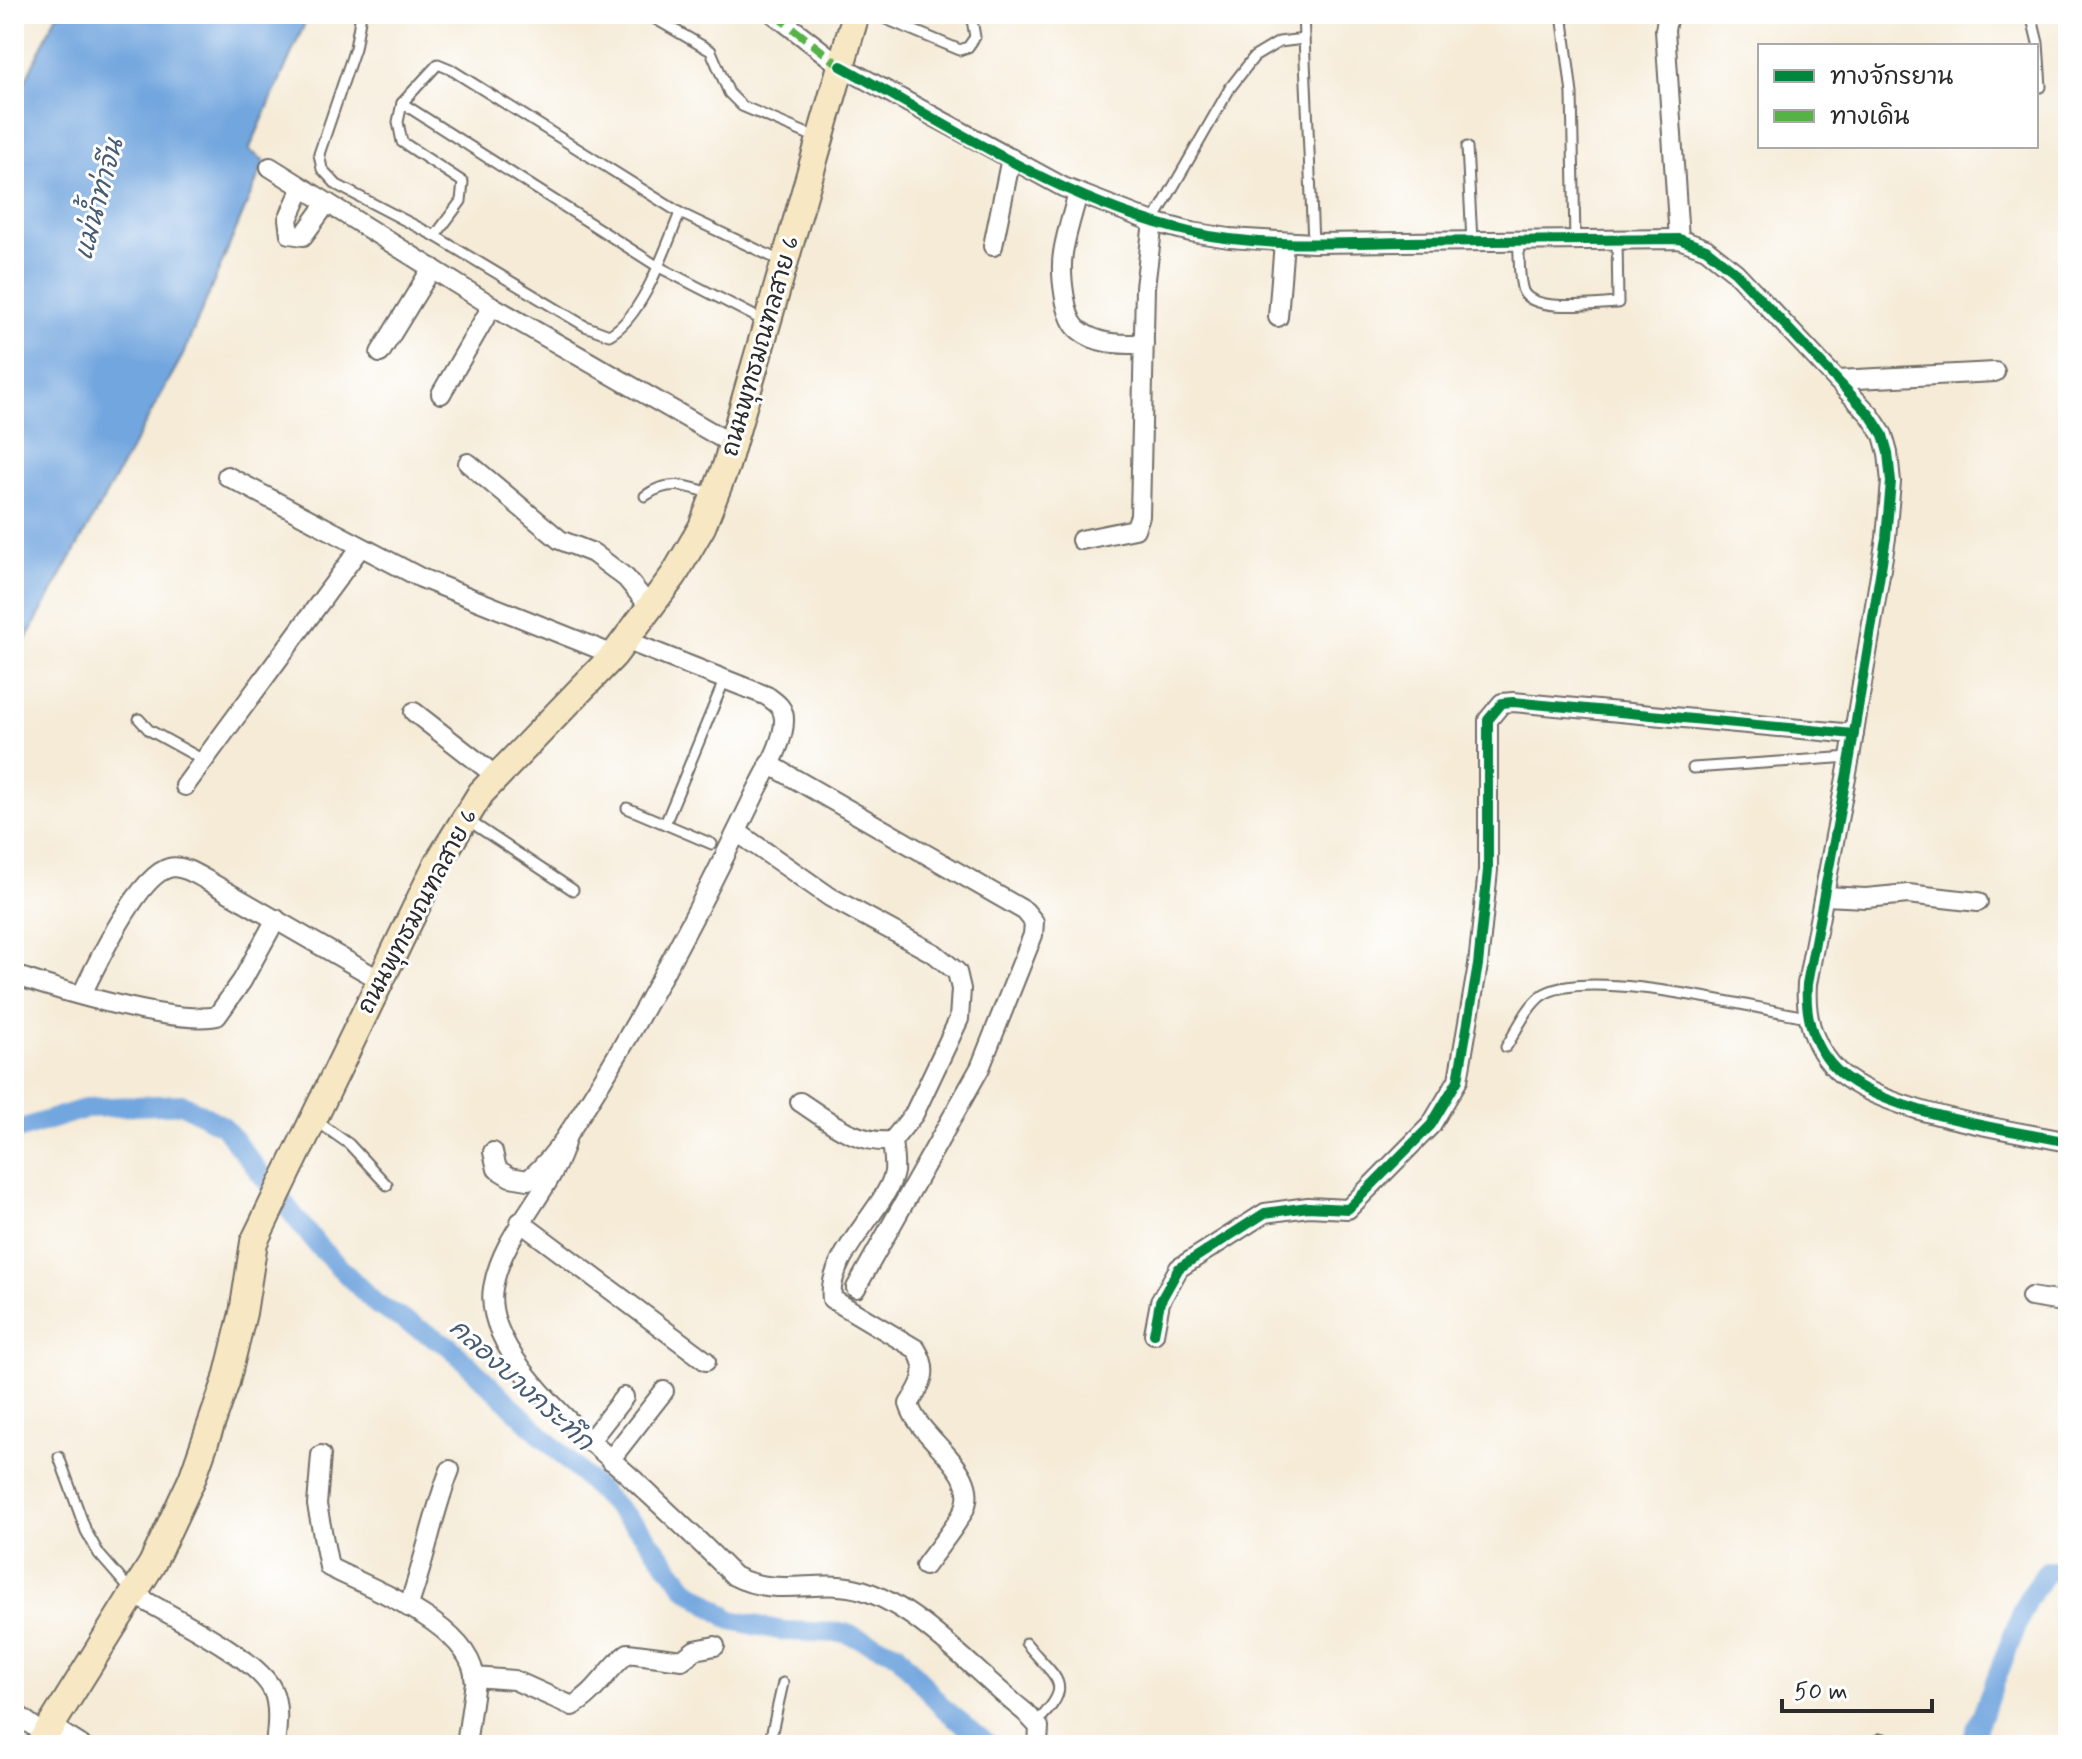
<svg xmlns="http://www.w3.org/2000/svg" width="2082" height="1759" font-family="Mynerve,'Playpen Sans Thai',sans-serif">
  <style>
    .water { fill: #72a6de; stroke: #4e6884; stroke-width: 2 }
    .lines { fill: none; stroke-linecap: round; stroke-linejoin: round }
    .canal { stroke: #72a6de; stroke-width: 20 }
    .lane-casing { stroke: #726e67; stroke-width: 13 }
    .street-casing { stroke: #726e67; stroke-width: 22 }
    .secondary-casing { stroke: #726e67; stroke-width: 30 }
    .lane { stroke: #fff; stroke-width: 9 }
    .street { stroke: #fff; stroke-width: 18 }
    .secondary { stroke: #f7e8c3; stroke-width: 26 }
    .quiet { stroke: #56b246; stroke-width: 8; stroke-dasharray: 16 8; stroke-linecap: butt }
    .cycleway-casing { stroke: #fff; stroke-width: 15 }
    .cycleway { stroke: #00873e; stroke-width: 10 }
    .labels { text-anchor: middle; stroke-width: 6; stroke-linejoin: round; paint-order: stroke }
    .street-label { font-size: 24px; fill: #2b2b2b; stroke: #fff }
    .water-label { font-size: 26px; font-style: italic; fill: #475c73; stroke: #fff }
  </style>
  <rect width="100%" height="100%" fill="#fff"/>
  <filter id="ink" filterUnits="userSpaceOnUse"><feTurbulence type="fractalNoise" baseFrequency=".0125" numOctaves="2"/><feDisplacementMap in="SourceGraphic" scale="16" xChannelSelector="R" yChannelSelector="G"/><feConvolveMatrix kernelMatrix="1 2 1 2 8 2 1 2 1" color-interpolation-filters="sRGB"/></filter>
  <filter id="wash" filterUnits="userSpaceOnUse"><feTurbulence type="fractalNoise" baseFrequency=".006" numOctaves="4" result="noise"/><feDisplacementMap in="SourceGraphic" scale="32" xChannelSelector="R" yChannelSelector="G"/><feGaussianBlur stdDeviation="1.8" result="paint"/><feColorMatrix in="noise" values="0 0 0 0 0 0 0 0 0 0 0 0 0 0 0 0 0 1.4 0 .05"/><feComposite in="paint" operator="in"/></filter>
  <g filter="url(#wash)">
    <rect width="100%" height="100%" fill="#f5ebd7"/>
    <path class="water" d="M 57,14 L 309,14 L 249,150 L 265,161 L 183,355 L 14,661 L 14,104 Z"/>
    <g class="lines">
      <g class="canal">
        <path d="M 14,1131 L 87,1108 L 183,1104 L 223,1126 L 318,1246 L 377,1305 L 449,1346 L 643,1533 L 686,1588 L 731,1620 L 783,1631 L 845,1633 L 897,1653 L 941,1706 L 989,1745"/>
        <path d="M 1970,1745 L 2027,1600 L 2047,1571 L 2068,1571"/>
      </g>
    </g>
  </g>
  <g filter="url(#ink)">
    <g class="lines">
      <defs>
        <g id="lane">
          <path d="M 361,14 L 355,48 L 319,154 L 322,169 L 337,185 L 435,236 L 585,326 L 609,335 C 643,317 665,249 680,213 L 783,262"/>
          <path d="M 647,14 L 711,51 L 729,93 L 742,106 L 817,138"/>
          <path d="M 874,14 L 960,50 L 968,47 L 975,37 L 971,14"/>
          <path d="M 1303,14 L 1313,243"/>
          <path d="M 2031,14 L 2038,43 L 2041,87"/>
          <path d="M 1563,21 L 1572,94 L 1575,240"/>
          <path d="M 402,103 L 398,122 L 402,142 L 463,182 L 461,201 L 435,236"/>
          <path d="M 1467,147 L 1472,241"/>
          <path d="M 680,213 L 450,69 L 438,64 L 402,103 L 657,266 L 764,321"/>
          <path d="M 1153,222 L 1230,88 L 1254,57 L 1279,42 L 1304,39"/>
          <path d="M 1518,241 C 1520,256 1518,277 1523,291 C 1533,313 1596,304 1618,303 L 1617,239"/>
          <path d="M 645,496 C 668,479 688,486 713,494"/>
          <path d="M 139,719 L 149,730 L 205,761"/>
          <path d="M 1693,768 L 1850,757"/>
          <path d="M 627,808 L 665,824"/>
          <path d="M 466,819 L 573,890"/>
          <path d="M 712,844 L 665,824 L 724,681"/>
          <path d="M 1506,1047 C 1516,1032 1526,1008 1541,996 C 1582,965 1753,1008 1807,1017"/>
          <path d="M 315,1120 L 349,1144 L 387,1185"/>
          <path d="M 59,1457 L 86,1531 L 99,1554 L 133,1593"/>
          <path d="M 1026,1643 C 1057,1681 1076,1683 1036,1723"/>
          <path d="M 769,1745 L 783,1683"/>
        </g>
        <g id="street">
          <path d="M 774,14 L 841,66 L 1063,187 L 1153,222 L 1191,232 L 1229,238 L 1313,243 L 1679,239 L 1706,249 L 1735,272 L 1870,415 L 1883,435 L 1888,453 L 1891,482 L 1886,538 L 1850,757 L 1807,984 C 1805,1014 1811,1040 1831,1064 C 1871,1112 2007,1129 2068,1142"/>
          <path d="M 1668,14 L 1665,30 L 1679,239"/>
          <path d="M 270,167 L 492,306 L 732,444"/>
          <path d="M 302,188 L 288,219 L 290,234 L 303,236 L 327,203"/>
          <path d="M 1078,193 C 1073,213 1066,233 1063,253 C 1060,271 1064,319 1079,330 C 1097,345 1122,344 1144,344"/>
          <path d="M 993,246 L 1011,158"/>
          <path d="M 1278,317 L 1284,242"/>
          <path d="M 380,353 L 432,268"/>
          <path d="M 1837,380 L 1995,372"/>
          <path d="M 441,394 L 492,306"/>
          <path d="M 468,463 L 560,540 L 593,553 L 626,578 L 650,607"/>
          <path d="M 227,476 L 421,578 L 614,655"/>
          <path d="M 1081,540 L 1135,529 L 1140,516 L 1145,287 L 1153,222"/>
          <path d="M 414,712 L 496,776"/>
          <path d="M 769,764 L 1025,911 L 1034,922 L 1033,935 L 980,1068 L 856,1288"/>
          <path d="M 185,786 L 360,548"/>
          <path d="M 737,832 L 830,897 L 935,954 L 957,972 L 961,989 L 959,1019 L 914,1114 L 892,1141 C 855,1144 829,1121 800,1102"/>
          <path d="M 1824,896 L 1866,898 L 1908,894 L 1978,902"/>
          <path d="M 14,975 C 58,990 175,1025 217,1016 L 242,981 L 276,919"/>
          <path d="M 82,994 C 95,967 139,875 169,868 C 182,864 199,876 210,882 L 380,980"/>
          <path d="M 567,1135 C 555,1191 503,1229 493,1288 C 482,1355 589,1439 633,1479 C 667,1511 702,1543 734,1576 C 778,1599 820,1577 862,1590 C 922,1609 975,1673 1025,1712 L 1039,1727 L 1038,1745"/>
          <path d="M 892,1141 C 893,1150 895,1162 894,1172 C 888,1207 826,1256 832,1299 L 916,1349 C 930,1371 922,1384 909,1404 C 919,1441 987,1472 962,1514 C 952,1532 937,1549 925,1566"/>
          <path d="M 493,1152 L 497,1169 L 510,1177 L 528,1180 C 543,1167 556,1152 568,1134 C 638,1028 698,913 753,798 C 763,776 785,743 784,719 C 784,707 775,702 767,696 L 625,640"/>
          <path d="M 520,1222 L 706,1361"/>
          <path d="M 2031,1297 L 2068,1303"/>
          <path d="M 1154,1334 L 1160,1302 L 1179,1268 L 1265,1213 L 1308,1207 L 1348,1209 L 1431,1125 L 1458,1080 L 1478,965 L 1488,870 L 1488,720 L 1502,703 L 1513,702 L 1854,734"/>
          <path d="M 589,1442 L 624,1397"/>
          <path d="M 321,1455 L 317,1505 L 329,1567 C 372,1589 474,1626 475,1682 L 466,1745"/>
          <path d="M 610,1460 L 664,1391"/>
          <path d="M 133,1594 C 167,1614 255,1656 272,1689 C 280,1705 277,1728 275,1745"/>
          <path d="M 408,1607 C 425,1562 432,1515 450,1470"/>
          <path d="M 474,1677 L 514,1680 L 572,1706 C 596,1694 607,1669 628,1653 L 682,1660 L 695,1650 L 715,1646"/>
          <path d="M 14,1712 L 45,1735"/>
          <path d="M 51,1726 L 81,1745"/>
          <path d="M 1881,1745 L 1882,1743"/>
        </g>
        <path id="secondary" d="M 39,1745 L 152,1564 L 192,1479 L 226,1382 L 243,1313 L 254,1242 L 437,864 L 481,793 L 614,655 L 674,575 L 702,527 L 726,466 L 856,14"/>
      </defs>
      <use href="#lane" class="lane-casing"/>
      <use href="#street" class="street-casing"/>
      <use href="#secondary" class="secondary-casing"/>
      <use href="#lane" class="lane"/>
      <use href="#street" class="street"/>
      <use href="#secondary" class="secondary"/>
      <path class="quiet" d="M 774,14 L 841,66"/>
      <defs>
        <g id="cycleway">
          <path d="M 841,66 C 952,127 1065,203 1190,232 C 1260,248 1335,243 1407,242 C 1497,241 1588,240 1679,239 L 1706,249 L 1735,272 L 1870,415 L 1883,435 L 1888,453 L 1891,482 L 1886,538 L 1850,757 L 1807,984 C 1805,1014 1811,1040 1831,1064 C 1871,1112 2007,1129 2068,1142"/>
          <path d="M 1154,1334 L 1160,1302 L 1179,1268 L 1265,1213 L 1308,1207 L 1348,1209 L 1431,1125 L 1458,1080 L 1478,965 L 1488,870 L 1488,720 L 1502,703 L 1513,702 L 1854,734"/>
        </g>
      </defs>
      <use href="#cycleway" class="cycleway-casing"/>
      <use href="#cycleway" class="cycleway"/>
    </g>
  </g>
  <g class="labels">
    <g class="street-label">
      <text transform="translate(760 346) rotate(-74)" y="8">ถนนพุทธมณฑลสาย 6</text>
      <text transform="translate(417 911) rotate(-62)" y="8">ถนนพุทธมณฑลสาย 6</text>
    </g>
    <g class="water-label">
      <text transform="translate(98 199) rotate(-75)" y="9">แม่น้ำท่าจีน</text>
      <text transform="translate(522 1384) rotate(42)" y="9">คลองบางกระทึก</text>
    </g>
  </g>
  <rect width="2082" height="1759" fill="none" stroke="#fff" stroke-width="48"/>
  <rect x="1758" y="44" width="280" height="104" fill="#ffffff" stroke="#aaaaaa" stroke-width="2"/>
  <rect x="1774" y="70" width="40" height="12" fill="#00873e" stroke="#aaaaaa" stroke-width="2"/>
  <text x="1830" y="84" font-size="24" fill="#2b2b2b">ทางจักรยาน</text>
  <rect x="1774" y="110" width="40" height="12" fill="#56b246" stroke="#aaaaaa" stroke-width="2"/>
  <text x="1830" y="124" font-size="24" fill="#2b2b2b">ทางเดิน</text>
  <path d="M1782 1699v12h150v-12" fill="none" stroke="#2b2b2b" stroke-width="4"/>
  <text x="1794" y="1699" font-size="24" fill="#2b2b2b" stroke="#ffffff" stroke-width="6" paint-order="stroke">50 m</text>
</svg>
